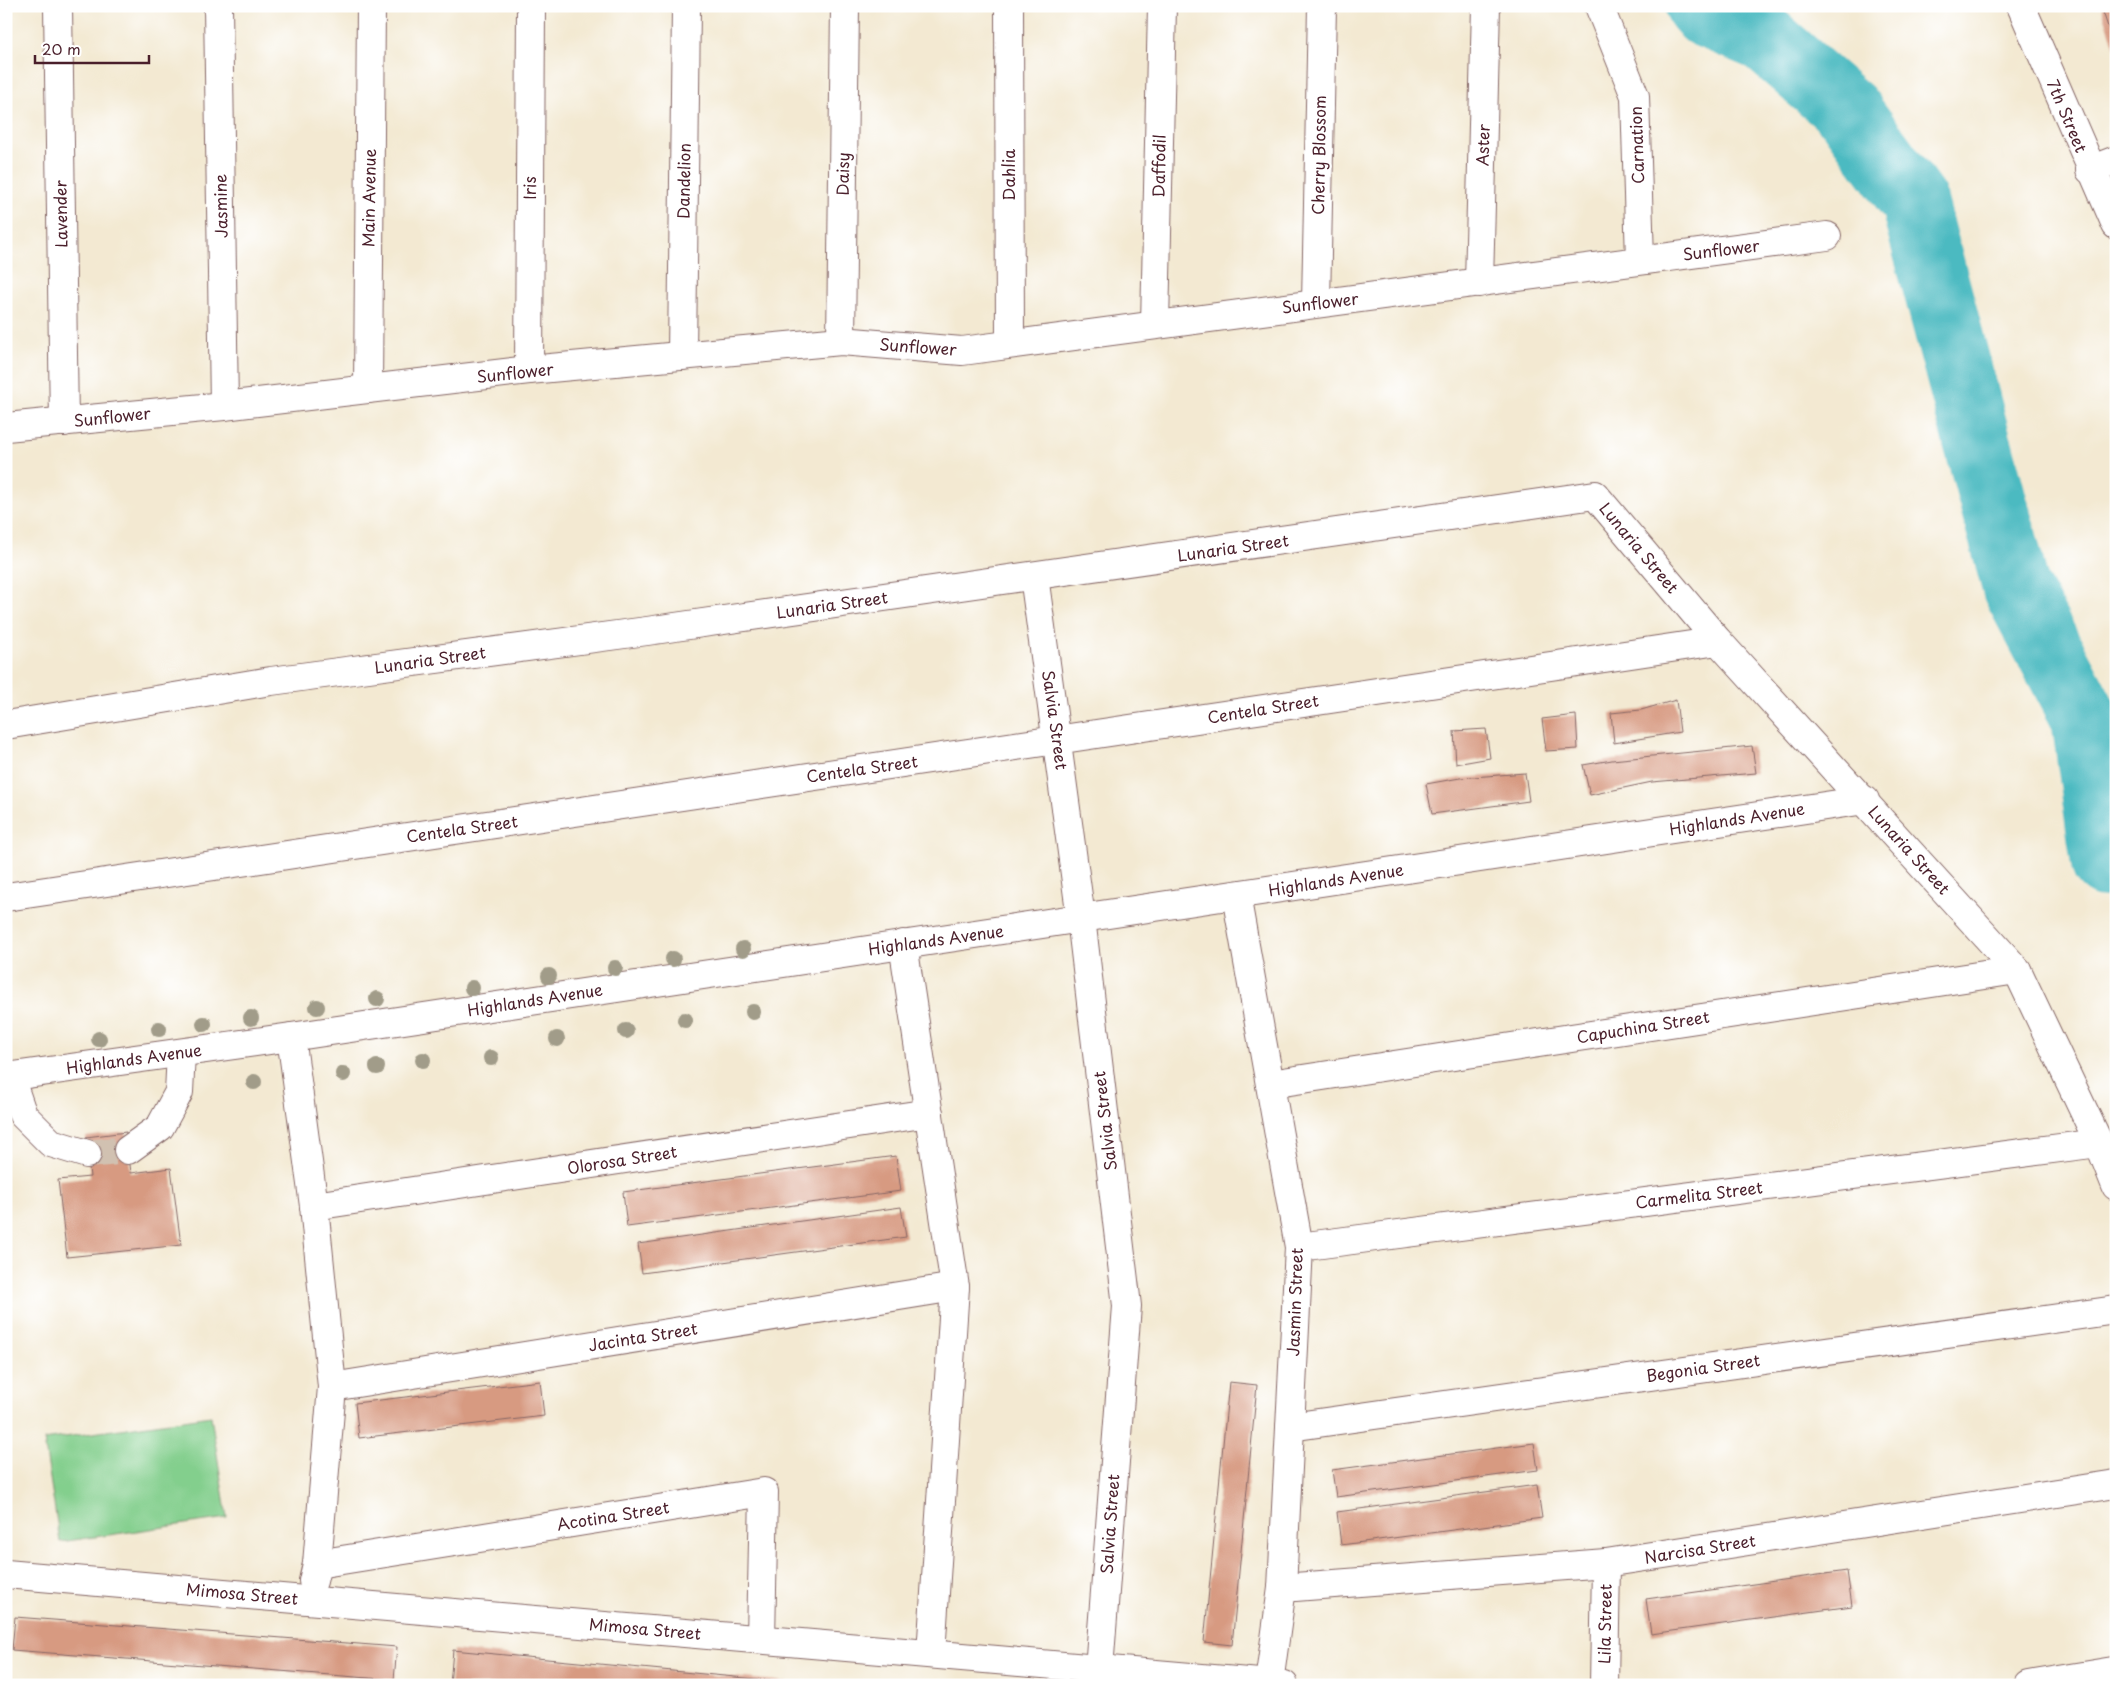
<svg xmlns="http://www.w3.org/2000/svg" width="2122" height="1691" font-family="'Playpen Sans',sans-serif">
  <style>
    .green { fill: #83cf8d; stroke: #66775c }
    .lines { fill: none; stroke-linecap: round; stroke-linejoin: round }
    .river { stroke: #4bbac1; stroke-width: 68 }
    .building { fill: #d79a81 }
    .minor-tunnel { stroke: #d1c1b1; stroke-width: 28; stroke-dasharray: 28 14; stroke-linecap: butt }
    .minor-casing { stroke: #856665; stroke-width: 30 }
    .minor { stroke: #fff; stroke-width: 28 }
    .tree { fill: #a19c89 }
    .labels { text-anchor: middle; stroke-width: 4; stroke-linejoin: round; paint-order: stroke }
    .street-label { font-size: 16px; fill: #4a1f2b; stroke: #fff }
  </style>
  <rect width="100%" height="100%" fill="#fff"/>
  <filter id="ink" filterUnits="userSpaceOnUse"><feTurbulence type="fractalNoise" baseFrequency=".02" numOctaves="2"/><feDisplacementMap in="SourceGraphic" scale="10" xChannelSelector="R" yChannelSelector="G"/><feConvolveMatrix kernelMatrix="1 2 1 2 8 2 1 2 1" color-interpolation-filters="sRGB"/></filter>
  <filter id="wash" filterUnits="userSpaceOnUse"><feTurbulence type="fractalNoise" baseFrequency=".0096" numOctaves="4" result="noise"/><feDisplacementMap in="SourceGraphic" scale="20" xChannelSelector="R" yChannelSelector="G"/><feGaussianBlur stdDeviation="1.12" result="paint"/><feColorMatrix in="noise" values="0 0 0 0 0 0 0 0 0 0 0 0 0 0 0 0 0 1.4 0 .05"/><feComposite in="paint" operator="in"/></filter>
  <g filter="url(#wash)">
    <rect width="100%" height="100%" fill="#f3e9d2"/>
    <path class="green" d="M 211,1416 L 227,1518 L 60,1542 L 44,1440 Z"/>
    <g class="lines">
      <path class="river" d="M 1699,6 L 1706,14 L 1764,38 L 1848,111 L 1914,202 L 2016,588 L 2085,718 L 2105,863 L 2116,864"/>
    </g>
    <g id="blocks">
      <g class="building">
        <path d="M 2101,6 L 2116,6 L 2116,48 L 2115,48 Z"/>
        <path d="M 1676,700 L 1680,732 L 1614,743 L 1611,713 L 1641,710 Z"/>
        <path d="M 1576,715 L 1578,749 L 1546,751 L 1542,719 Z"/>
        <path d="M 1486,729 L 1490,758 L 1456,764 L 1454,731 Z"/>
        <path d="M 1752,746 L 1756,773 L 1652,782 L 1590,795 L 1583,765 L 1612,760 Z"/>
        <path d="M 1525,773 L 1529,801 L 1432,814 L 1426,784 L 1460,778 Z"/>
        <path d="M 126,1132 L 131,1173 L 171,1168 L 181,1245 L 67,1257 L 58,1180 L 90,1177 L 86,1137 Z"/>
        <path d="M 896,1156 L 901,1191 L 627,1227 L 623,1192 Z"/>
        <path d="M 901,1207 L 906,1237 L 642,1273 L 638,1244 Z"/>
        <path d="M 540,1381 L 544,1416 L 359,1438 L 355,1403 Z"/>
        <path d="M 1229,1382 L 1257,1385 L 1232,1645 L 1204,1642 Z"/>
        <path d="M 1534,1443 L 1538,1470 L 1336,1497 L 1332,1470 Z"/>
        <path d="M 1537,1485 L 1542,1518 L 1341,1545 L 1337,1512 Z"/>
        <path d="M 1847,1571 L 1852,1606 L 1651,1634 L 1646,1599 Z"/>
        <path d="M 15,1617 L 397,1647 L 394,1680 L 12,1650 Z"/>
        <path d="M 453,1650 L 787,1682 L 787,1685 L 450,1685 Z"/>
      </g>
    </g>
  </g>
  <g filter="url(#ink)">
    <use href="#blocks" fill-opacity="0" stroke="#856665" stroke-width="1"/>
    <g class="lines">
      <path class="minor-tunnel" d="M 87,1154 L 128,1150"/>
      <defs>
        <g id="minor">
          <path d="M 58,6 L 64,422"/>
          <path d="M 218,6 L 224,406"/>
          <path d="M 1009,6 L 1010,344"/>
          <path d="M 1599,6 L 1635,96 L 1640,260"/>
          <path d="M 2021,6 L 2116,225"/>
          <path d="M 2090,170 L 2116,160"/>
          <path d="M 1479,283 L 1486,6"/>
          <path d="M 1316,303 L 1322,6"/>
          <path d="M 1155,325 L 1162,6"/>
          <path d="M 841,341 L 845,6"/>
          <path d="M 682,356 L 686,6"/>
          <path d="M 529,370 L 531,6"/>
          <path d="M 368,389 L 371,6"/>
          <path d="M 6,427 L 224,406 L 529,370 L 841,341 L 962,351 L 1827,236"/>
          <path d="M 1034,576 L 1081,918 L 1127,1306 L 1099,1669"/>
          <path d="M 6,725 L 271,681 L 647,631 L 1595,495 L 1718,641 L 2017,970 L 2099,1143 L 2116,1186"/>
          <path d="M 1236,895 L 1299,1247 L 1282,1588 L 1269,1683"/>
          <path d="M 6,897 L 1718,641"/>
          <path d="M 903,944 L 955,1287 L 931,1654"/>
          <path d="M 291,1037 L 314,1206 L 332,1387 L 317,1564 L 313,1581"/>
          <path d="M 6,1077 L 291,1037 L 1865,800"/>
          <path d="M 10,1077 L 23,1115 L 51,1143 L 87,1154"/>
          <path d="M 1270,1084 L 2017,970"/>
          <path d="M 128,1150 L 160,1127 L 179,1092 L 181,1053"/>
          <path d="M 314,1206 L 929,1113"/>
          <path d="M 1299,1247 L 2099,1143"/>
          <path d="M 332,1387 L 955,1287"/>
          <path d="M 1290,1427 L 2116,1310"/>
          <path d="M 317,1564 L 764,1492 L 761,1639"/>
          <path d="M 6,1574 L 1284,1685"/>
          <path d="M 1282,1588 L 1606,1563 L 2116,1484"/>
          <path d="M 1604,1685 L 1606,1563"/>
          <path d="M 2028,1685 L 2114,1671 L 2116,1674"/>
        </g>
      </defs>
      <use href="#minor" class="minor-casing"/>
      <use href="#minor" class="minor"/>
    </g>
    <g class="tree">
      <circle cx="743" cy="949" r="8"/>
      <circle cx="673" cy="959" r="8"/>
      <circle cx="615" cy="968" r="8"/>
      <circle cx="549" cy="976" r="8"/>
      <circle cx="472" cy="988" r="8"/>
      <circle cx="377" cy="999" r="8"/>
      <circle cx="317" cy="1007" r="8"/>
      <circle cx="753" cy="1012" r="8"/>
      <circle cx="251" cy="1018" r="8"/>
      <circle cx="685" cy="1020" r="8"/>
      <circle cx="204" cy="1024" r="8"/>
      <circle cx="159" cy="1029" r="8"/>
      <circle cx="626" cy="1031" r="8"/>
      <circle cx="99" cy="1039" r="8"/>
      <circle cx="557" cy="1039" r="8"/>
      <circle cx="491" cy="1058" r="8"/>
      <circle cx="423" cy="1060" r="8"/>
      <circle cx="377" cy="1067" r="8"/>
      <circle cx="343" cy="1074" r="8"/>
      <circle cx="254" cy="1082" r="8"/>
    </g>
  </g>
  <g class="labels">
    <g class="street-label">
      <text transform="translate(2067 116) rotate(67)" y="6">7th Street</text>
      <text transform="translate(1483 145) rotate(-88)" y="6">Aster</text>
      <text transform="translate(1637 145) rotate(-92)" y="6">Carnation</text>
      <text transform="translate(1319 155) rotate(-89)" y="6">Cherry Blossom</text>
      <text transform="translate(1159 166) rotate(-89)" y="6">Daffodil</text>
      <text transform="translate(843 174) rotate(-89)" y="6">Daisy</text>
      <text transform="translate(1009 175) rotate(-90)" y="6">Dahlia</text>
      <text transform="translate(684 181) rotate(-89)" y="6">Dandelion</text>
      <text transform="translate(530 188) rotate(-90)" y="6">Iris</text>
      <text transform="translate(369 198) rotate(-89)" y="6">Main Avenue</text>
      <text transform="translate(221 206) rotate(-91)" y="6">Jasmine</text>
      <text transform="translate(61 214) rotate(-91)" y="6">Lavender</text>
      <text transform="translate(1721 250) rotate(-7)" y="6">Sunflower</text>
      <text transform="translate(1320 303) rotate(-7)" y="6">Sunflower</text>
      <text transform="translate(918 347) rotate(4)" y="6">Sunflower</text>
      <text transform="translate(515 373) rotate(-6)" y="6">Sunflower</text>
      <text transform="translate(112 417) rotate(-6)" y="6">Sunflower</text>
      <text transform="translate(1233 548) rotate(-8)" y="6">Lunaria Street</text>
      <text transform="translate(1639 548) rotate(50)" y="6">Lunaria Street</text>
      <text transform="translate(832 605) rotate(-8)" y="6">Lunaria Street</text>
      <text transform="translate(430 660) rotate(-8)" y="6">Lunaria Street</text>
      <text transform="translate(1263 709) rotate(-9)" y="6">Centela Street</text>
      <text transform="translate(1055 720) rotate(82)" y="6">Salvia Street</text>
      <text transform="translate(862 769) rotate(-8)" y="6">Centela Street</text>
      <text transform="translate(1737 819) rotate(-9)" y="6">Highlands Avenue</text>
      <text transform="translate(462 829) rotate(-8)" y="6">Centela Street</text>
      <text transform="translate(1909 850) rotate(48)" y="6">Lunaria Street</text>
      <text transform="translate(1336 880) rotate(-9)" y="6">Highlands Avenue</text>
      <text transform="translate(936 940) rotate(-8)" y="6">Highlands Avenue</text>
      <text transform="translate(535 1000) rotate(-9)" y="6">Highlands Avenue</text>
      <text transform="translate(1643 1027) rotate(-9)" y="6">Capuchina Street</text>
      <text transform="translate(134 1059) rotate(-8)" y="6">Highlands Avenue</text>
      <text transform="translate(1105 1121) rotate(-97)" y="6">Salvia Street</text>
      <text transform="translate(622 1160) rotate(-9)" y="6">Olorosa Street</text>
      <text transform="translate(1699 1195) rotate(-7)" y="6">Carmelita Street</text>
      <text transform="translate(1295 1302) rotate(-88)" y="6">Jasmin Street</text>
      <text transform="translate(643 1337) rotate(-9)" y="6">Jacinta Street</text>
      <text transform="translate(1703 1368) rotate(-8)" y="6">Begonia Street</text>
      <text transform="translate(613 1516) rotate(-9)" y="6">Acotina Street</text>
      <text transform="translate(1110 1524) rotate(-86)" y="6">Salvia Street</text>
      <text transform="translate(1700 1549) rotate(-9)" y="6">Narcisa Street</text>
      <text transform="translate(242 1594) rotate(5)" y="6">Mimosa Street</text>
      <text transform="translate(1605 1624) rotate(-89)" y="6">Lila Street</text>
      <text transform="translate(645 1629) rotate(5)" y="6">Mimosa Street</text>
    </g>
  </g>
  <rect width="2122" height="1691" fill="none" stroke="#fff" stroke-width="25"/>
  <path d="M35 55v8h114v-8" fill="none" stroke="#4a1f2b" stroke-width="2.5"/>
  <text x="42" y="55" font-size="15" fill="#4a1f2b" stroke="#ffffff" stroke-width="4" paint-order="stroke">20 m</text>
</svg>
